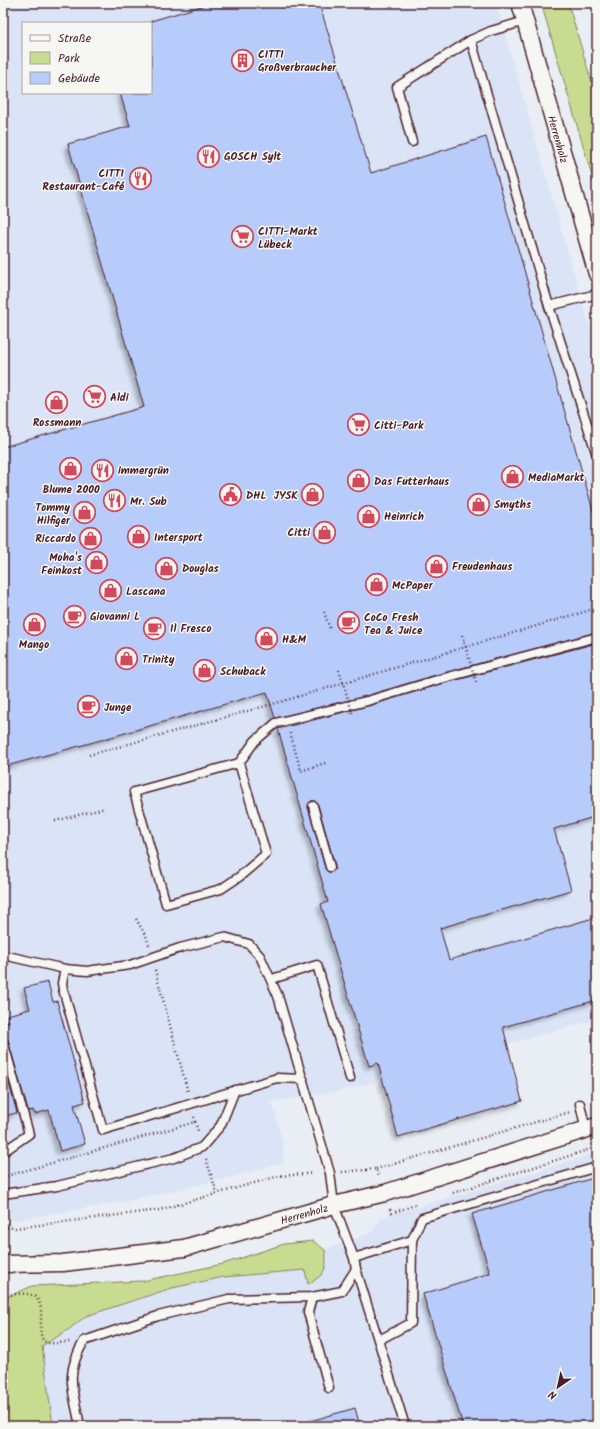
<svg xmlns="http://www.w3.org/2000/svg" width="600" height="1429" font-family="Kalam,sans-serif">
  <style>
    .built { fill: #dae4f6; fill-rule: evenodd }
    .green { fill: #c8dc91; stroke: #897e5e }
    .building { fill: #b7ccfb; stroke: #4a1f2b; fill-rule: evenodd; filter: url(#shadow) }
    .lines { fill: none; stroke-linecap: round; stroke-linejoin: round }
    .service-casing { stroke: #4a1f2b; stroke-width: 11 }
    .minor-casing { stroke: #4a1f2b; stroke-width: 19 }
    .path { stroke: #4a1f2b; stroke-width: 2.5; stroke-dasharray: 1 3; stroke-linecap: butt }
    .service { stroke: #f6f6f2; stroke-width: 8 }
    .minor { stroke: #f6f6f2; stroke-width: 16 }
    .path-bridge { stroke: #4a1f2b; stroke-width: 2.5; stroke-dasharray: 1 3; stroke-linecap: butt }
    .labels { text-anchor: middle; stroke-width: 3; stroke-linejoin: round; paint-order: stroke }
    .poi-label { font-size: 11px; font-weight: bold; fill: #4a1f2b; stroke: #f6f6f2; text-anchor: start }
    .street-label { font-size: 11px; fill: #4a1f2b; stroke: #f6f6f2 }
  </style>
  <defs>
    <filter id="shadow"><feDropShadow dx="-3.5" dy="3.5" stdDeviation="2" flood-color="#0004"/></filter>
  </defs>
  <rect width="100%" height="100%" fill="#e9eef4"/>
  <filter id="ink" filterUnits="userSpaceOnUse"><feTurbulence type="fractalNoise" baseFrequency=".025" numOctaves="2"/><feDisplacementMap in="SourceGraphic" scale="8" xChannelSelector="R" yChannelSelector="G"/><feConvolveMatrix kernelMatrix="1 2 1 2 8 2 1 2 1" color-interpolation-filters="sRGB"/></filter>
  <g filter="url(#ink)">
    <g class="built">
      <path d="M 3,3 L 496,3 L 597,352 L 597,1019 L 345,1090 L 272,1102 L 284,1147 L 283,1163 L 216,1181 L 122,1202 L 16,1220 L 3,1217 ZM 23,23 L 151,23 L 151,93 L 23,93 Z"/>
      <path d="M 597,1153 L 597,1426 L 53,1426 L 41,1346 L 68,1330 L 85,1316 L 172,1288 L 224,1277 L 305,1270 L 309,1283 L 327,1262 L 325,1250 L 372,1232 L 381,1218 Z"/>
    </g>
    <g class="green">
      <path d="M 541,3 L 568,3 L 597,100 L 597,193 Z"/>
      <path d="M 313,1241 L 325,1250 C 328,1269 325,1275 308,1284 L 305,1270 L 224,1277 L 172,1288 L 86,1316 L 68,1330 L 42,1346 L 53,1426 L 3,1426 L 3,1299 L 32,1286 L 143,1281 L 223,1264 L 284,1244 Z"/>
    </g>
    <g class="building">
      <path d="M 212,3 L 319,3 L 371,173 L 486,137 L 597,524 L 597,632 L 436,675 L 366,696 L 275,718 L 267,692 L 101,740 L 3,767 L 3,447 L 144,407 L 68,144 L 130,126 L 120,93 L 151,93 L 151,21 Z"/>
      <path d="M 597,643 L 597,816 L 554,829 L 571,890 L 440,928 L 449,960 L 597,917 L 597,1000 L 503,1027 L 522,1101 L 398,1137 L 378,1063 L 369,1066 L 321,904 L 328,902 L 278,729 L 368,706 L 438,685 ZM 311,801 L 315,801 L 318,805 L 335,866 L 332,872 L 328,872 L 325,868 L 308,807 Z"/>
      <path d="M 48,982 L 53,1002 L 57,1001 L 85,1102 L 74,1105 L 85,1144 L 60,1151 L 49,1110 L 35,1114 L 33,1110 L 28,1111 L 8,1040 L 3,1036 L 3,1022 L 9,1022 L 7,1015 L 30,1009 L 24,988 Z"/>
      <path d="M 3,1061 L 17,1113 L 3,1116 Z"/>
      <path d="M 597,1177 L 597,1426 L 463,1426 L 423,1294 L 490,1273 L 472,1214 Z"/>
      <path d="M 355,1408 L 360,1426 L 308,1426 L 307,1422 Z"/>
    </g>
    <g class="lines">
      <defs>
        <g id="service">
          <path d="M 471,40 L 549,306 L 597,455"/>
          <path d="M 412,142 L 397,87 L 471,40 L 491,31 L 525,21"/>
          <path d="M 549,306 L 597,294"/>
          <path d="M 239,763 L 266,854 L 239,877 L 221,889 L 166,904 L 134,792 L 239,763 L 255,741 L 276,723 L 367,701 L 437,680 L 597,637"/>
          <path d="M 313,806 L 330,867"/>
          <path d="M 3,955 L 65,969 L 87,971 L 130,965 L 180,948 L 224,937 L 249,944 L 260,956 L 278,996 L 330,1173 L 334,1205 L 354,1258 L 356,1269 L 405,1426"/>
          <path d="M 65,969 L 62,983 L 63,989 L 103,1130 L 277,1078 L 303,1079"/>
          <path d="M 272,979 L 317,965 L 350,1078"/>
          <path d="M 3,1041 L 29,1134 L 3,1152"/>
          <path d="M 580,1104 L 586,1130"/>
          <path d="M 3,1194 L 57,1186 L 174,1158 L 202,1147 L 221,1125 L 235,1090"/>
          <path d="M 354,1258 L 412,1240"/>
          <path d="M 312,1297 L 308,1312 L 329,1388"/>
          <path d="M 379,1340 L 411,1323 L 412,1240 L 422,1218 L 597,1167"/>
          <path d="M 80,1426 C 73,1389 64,1376 84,1341 L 158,1316 L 229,1299 L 312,1297 L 342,1291 L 356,1269"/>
        </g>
        <g id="minor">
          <path d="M 520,3 L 597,274"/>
          <path d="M 3,1264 L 63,1263 L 184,1248 L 334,1205 L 385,1193 L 597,1126"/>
        </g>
      </defs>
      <use href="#service" class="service-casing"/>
      <use href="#minor" class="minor-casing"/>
      <g class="path">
        <path d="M 324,612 L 330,629"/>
        <path d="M 290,733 L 301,771 L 328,762"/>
        <path d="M 89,755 L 280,702 L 597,608"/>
        <path d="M 55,821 L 105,808"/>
        <path d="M 136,919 L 146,936 L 149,945"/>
        <path d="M 155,970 L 188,1092"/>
        <path d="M 195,1122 L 198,1131"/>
        <path d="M 206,1159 L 217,1193"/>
        <path d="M 376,1169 L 570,1112"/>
        <path d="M 342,1172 L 376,1169 L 379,1178"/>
        <path d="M 3,1177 L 195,1122 L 194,1116"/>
        <path d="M 453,1193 L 597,1147"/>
        <path d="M 390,1209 L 392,1213 L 415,1205"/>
        <path d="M 3,1227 L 15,1228 L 159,1210 L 279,1176 L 317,1173"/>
        <path d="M 3,1295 C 11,1295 20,1293 28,1294 C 54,1299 30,1339 48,1343 C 54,1344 63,1342 70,1342"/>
      </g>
      <use href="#service" class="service"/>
      <use href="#minor" class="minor"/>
      <g class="path-bridge">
        <path d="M 462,635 L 476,682"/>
        <path d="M 339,670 L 353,715"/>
      </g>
    </g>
  </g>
  <defs>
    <symbol id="building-ring" viewBox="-11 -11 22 22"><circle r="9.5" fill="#f6f6f2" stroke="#d1495b" stroke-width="1.5"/><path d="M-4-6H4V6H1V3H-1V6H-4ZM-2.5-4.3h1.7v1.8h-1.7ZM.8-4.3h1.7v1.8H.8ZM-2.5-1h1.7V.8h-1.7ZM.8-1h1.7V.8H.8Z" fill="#d1495b"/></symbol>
    <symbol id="restaurant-ring" viewBox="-11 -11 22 22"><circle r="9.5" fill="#f6f6f2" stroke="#d1495b" stroke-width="1.5"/><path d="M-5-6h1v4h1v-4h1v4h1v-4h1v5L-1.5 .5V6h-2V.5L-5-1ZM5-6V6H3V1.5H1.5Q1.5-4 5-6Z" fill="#d1495b"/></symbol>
    <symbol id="supermarket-ring" viewBox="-11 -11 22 22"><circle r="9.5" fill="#f6f6f2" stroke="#d1495b" stroke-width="1.5"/><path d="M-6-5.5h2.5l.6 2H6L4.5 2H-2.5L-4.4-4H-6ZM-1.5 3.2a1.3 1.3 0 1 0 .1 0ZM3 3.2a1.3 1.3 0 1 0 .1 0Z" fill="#d1495b"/></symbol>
    <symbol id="shop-ring" viewBox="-11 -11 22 22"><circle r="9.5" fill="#f6f6f2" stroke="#d1495b" stroke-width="1.5"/><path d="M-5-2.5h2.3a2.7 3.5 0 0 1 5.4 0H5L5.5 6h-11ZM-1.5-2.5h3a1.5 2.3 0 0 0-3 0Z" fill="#d1495b"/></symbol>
    <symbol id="civic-ring" viewBox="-11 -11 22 22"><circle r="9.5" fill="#f6f6f2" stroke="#d1495b" stroke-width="1.5"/><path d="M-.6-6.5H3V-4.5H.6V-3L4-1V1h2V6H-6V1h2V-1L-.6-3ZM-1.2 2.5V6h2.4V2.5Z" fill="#d1495b"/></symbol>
    <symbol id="cafe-ring" viewBox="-11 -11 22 22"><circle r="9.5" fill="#f6f6f2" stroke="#d1495b" stroke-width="1.5"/><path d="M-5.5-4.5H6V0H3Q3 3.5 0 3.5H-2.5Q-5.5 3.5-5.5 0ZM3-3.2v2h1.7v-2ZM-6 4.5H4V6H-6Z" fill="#d1495b"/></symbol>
  </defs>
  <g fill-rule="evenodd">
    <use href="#building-ring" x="230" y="48" width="25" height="25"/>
    <use href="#restaurant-ring" x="196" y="144" width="25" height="25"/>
    <use href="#restaurant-ring" x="128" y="166" width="25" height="25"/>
    <use href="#supermarket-ring" x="230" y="224" width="25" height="25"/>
    <use href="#supermarket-ring" x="82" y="384" width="25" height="25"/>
    <use href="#shop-ring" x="44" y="390" width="25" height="25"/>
    <use href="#supermarket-ring" x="346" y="412" width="25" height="25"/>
    <use href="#shop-ring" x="58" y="456" width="25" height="25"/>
    <use href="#restaurant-ring" x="90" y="458" width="25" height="25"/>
    <use href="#shop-ring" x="500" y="464" width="25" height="25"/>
    <use href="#shop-ring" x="346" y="468" width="25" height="25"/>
    <use href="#civic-ring" x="218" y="482" width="25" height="25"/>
    <use href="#shop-ring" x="300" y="482" width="25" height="25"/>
    <use href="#restaurant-ring" x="102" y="488" width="25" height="25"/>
    <use href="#shop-ring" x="466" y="492" width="25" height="25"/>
    <use href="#shop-ring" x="72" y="500" width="25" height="25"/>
    <use href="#shop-ring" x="356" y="504" width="25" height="25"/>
    <use href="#shop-ring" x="312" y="520" width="25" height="25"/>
    <use href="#shop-ring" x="126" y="524" width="25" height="25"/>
    <use href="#shop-ring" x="78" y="526" width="25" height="25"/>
    <use href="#shop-ring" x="84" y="550" width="25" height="25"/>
    <use href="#shop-ring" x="424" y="554" width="25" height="25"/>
    <use href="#shop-ring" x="154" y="556" width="25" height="25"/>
    <use href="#shop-ring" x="364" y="572" width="25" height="25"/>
    <use href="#shop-ring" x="98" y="578" width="25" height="25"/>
    <use href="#cafe-ring" x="62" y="604" width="25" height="25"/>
    <use href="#cafe-ring" x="336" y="610" width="25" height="25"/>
    <use href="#shop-ring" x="22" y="612" width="25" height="25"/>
    <use href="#cafe-ring" x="142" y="616" width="25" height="25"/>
    <use href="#shop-ring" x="254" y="626" width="25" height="25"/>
    <use href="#shop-ring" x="114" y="646" width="25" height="25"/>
    <use href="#shop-ring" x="192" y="658" width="25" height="25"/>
    <use href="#cafe-ring" x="76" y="694" width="25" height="25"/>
  </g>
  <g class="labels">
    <g class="poi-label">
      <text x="258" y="58">CITTI<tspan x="258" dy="13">Großverbraucher</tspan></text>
      <text x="224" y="160">GOSCH Sylt</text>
      <text x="124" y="177" text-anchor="end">CITTI<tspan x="124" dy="13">Restaurant-Café</tspan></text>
      <text x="258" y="235">CITTI-Markt<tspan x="258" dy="13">Lübeck</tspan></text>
      <text x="110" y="401">Aldi</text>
      <text x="57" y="426" text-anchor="middle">Rossmann</text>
      <text x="374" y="429">Citti-Park</text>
      <text x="118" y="474">immergrün</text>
      <text x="528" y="481">MediaMarkt</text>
      <text x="374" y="485">Das Futterhaus</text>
      <text x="71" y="493" text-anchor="middle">Blume 2000</text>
      <text x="246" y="499">DHL</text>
      <text x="298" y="499" text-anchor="end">JYSK</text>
      <text x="130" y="505">Mr. Sub</text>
      <text x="494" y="508">Smyths</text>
      <text x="70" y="511" text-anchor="end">Tommy<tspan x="70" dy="13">Hilfiger</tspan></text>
      <text x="384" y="520">Heinrich</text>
      <text x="310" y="536" text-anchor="end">Citti</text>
      <text x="154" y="541">Intersport</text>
      <text x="76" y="542" text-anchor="end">Riccardo</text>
      <text x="82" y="561" text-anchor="end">Moha's<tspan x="82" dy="13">Feinkost</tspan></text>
      <text x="452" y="570">Freudenhaus</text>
      <text x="182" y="572">Douglas</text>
      <text x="392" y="589">McPaper</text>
      <text x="126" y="595">Lascana</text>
      <text x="90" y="620">Giovanni L</text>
      <text x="364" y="621">CoCo Fresh<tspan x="364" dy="13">Tea &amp; Juice</tspan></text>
      <text x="170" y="632">Il Fresco</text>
      <text x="282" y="643">H&amp;M</text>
      <text x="34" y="648" text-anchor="middle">Mango</text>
      <text x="142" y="663">Trinity</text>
      <text x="220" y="675">Schuback</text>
      <text x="104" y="711">Junge</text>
    </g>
    <g class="street-label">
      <text transform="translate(558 139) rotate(74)" y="4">Herrenholz</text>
      <text transform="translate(304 1214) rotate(-16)" y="4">Herrenholz</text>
    </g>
  </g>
  <rect width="600" height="1429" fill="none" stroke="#f6f6f2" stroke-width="16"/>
  <rect x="8" y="8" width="584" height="1413" fill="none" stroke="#4a1f2b" stroke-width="1.5" filter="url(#ink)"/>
  <rect x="22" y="22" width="130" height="72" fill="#f6f6f2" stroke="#b1a0a2"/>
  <rect x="30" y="35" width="20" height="6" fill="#f6f6f2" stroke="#b1a0a2"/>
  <text x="58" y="42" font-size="12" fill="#4a1f2b">Straße</text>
  <rect x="30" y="52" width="20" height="12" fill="#c8dc91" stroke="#b1a0a2"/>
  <text x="58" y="62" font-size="12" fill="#4a1f2b">Park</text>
  <rect x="30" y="72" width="20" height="12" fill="#b7ccfb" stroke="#b1a0a2"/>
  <text x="58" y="82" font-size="12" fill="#4a1f2b">Gebäude</text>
  <g transform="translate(558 1387) rotate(214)" stroke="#f6f6f2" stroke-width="3" paint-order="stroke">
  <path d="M0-3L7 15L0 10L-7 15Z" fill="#4a1f2b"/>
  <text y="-6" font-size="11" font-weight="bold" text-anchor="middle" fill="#4a1f2b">N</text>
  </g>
</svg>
